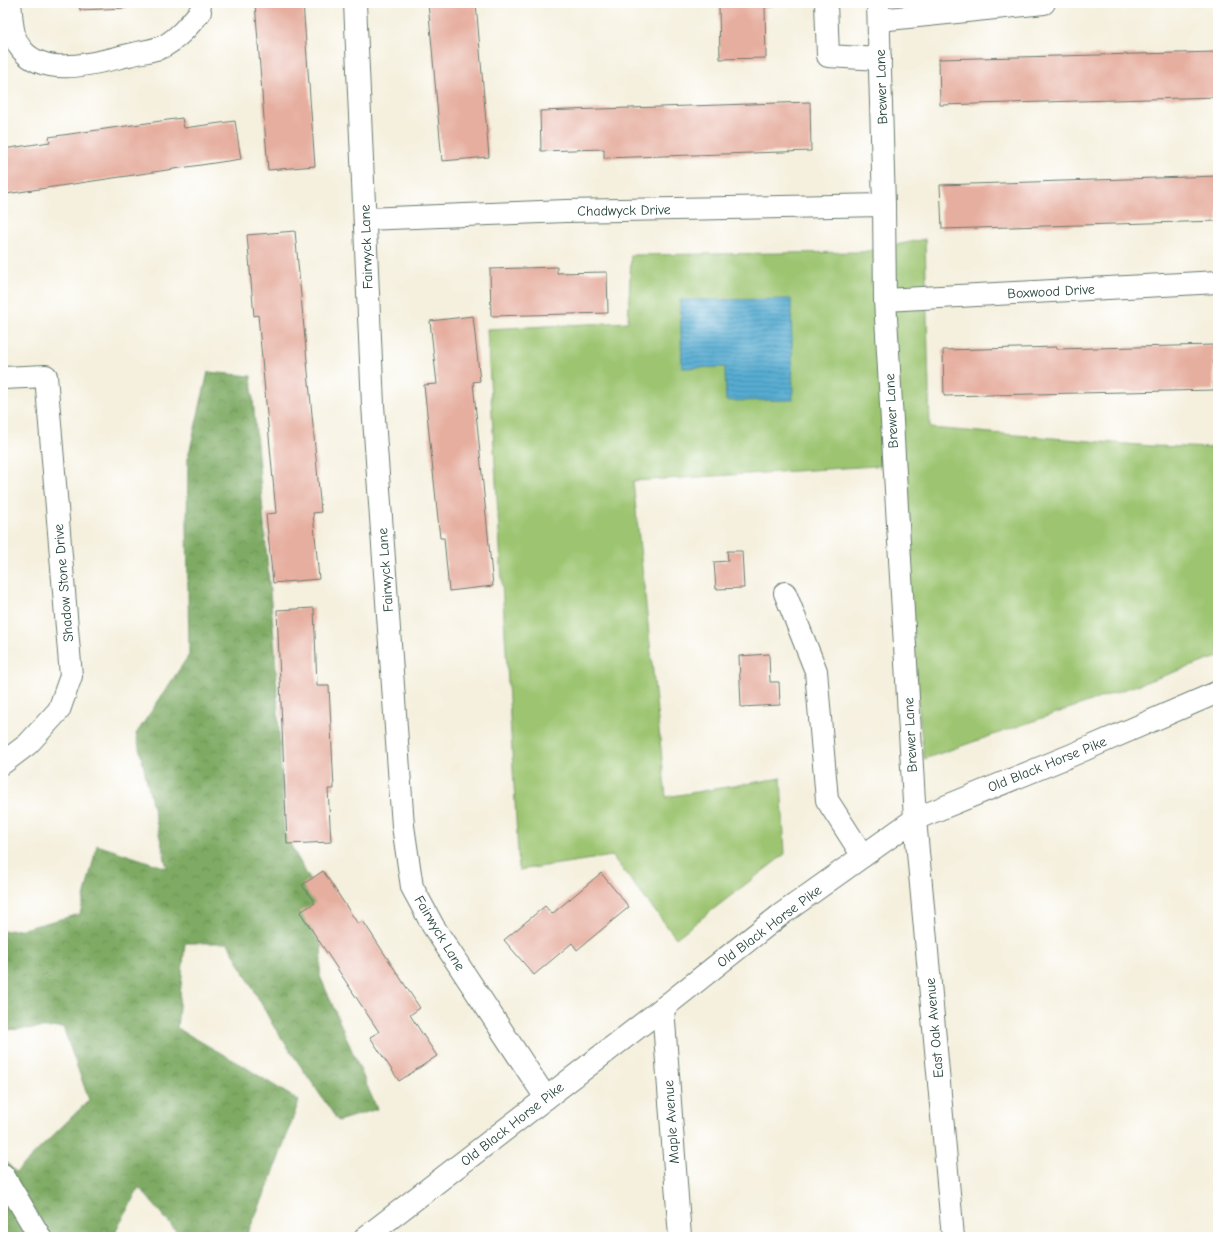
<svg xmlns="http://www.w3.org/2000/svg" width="1221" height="1240" font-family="'Comic Neue',sans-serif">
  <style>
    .green { fill: #9dc571; stroke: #5e8152 }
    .forest { fill: url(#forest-crowns); stroke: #4e744c }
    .water { fill: url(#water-rules); stroke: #3a7483 }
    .building { fill: #e6ae9f }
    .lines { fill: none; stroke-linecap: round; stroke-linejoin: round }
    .minor-casing { stroke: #6a7c70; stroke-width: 24 }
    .minor { stroke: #fff; stroke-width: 22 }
    .labels { text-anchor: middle; stroke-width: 3; stroke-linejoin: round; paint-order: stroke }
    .street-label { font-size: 14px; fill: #1f3d34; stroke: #fff }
  </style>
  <defs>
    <pattern id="forest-crowns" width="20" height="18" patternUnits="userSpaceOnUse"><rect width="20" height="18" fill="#7eaa63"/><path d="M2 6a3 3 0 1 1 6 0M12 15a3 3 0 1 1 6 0" fill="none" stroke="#678c52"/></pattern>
    <pattern id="water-rules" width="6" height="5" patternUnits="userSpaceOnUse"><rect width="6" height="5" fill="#56acd2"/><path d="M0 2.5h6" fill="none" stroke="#478dab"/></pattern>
  </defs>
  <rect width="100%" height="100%" fill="#fff"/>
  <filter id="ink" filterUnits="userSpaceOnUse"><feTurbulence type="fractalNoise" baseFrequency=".025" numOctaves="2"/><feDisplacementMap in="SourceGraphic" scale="8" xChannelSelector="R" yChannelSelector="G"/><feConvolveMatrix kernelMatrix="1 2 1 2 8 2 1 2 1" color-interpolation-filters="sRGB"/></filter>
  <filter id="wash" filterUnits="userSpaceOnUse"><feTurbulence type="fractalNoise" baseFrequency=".012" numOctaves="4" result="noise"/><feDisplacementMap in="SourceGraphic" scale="16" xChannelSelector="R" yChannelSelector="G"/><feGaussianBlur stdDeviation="0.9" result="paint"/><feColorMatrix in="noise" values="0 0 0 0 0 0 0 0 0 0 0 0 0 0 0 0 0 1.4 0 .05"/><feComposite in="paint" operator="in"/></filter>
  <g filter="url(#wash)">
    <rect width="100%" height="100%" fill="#f5f0de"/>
    <path class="green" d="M 925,239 L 930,428 L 1151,446 L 1218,448 L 1218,657 L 924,759 L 892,465 L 633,481 L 666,797 L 781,778 L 785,854 L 676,938 L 612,856 L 519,870 L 487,329 L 628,322 L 631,255 L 862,252 Z"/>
    <path class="forest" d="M 208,372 L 251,376 L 275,649 L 284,833 L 324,905 L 320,976 L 377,1109 L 338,1121 L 274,1027 L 228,943 L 185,943 L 177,1028 L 245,1067 L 299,1101 L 270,1182 L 246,1237 L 181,1237 L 139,1187 L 114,1235 L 115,1237 L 3,1237 L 3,1159 L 16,1172 L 89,1100 L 63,1027 L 3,1030 L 3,931 L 23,929 L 80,914 L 97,845 L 167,868 L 136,734 L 189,655 L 187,526 L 188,458 Z"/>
    <path class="water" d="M 791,299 L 793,400 L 726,401 L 725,367 L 682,368 L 680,300 Z"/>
    <g id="blocks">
      <g class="building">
        <path d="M 79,3 L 126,3 L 126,8 L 80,10 Z"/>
        <path d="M 255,3 L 303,3 L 315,166 L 268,170 Z"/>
        <path d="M 428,3 L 476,3 L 489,157 L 442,161 Z"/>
        <path d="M 724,3 L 773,3 L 773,7 L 765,7 L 766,58 L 720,59 L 719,5 L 724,5 Z"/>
        <path d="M 1218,52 L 1218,97 L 940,105 L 939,59 Z"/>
        <path d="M 810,102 L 811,151 L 604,158 L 604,149 L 541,151 L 540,111 Z"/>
        <path d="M 182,118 L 184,128 L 235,121 L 241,159 L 6,194 L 3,172 L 3,149 L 50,142 L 49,137 Z"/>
        <path d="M 1218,176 L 1218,221 L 942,229 L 940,185 Z"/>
        <path d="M 295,231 L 321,512 L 313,513 L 319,579 L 273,583 L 266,514 L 276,513 L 258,315 L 254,316 L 247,235 Z"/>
        <path d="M 557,267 L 557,273 L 607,272 L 608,313 L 491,316 L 490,269 Z"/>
        <path d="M 473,316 L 480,381 L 473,382 L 493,586 L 449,591 L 444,538 L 440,538 L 424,385 L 437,384 L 430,321 Z"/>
        <path d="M 1213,345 L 1214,390 L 944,396 L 943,350 L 1057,347 L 1057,349 Z"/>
        <path d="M 727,551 L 742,551 L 744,588 L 716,589 L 714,562 L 728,561 Z"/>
        <path d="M 314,608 L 317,686 L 329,686 L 334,789 L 328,789 L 331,842 L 287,844 L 277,610 Z"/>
        <path d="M 769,654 L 770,682 L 779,682 L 780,705 L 741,707 L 739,656 Z"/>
        <path d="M 323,871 L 358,924 L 363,921 L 420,1008 L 410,1015 L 437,1056 L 399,1081 L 370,1037 L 379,1032 L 300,912 L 315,903 L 302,885 Z"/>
        <path d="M 601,873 L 629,907 L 577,950 L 572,943 L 534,975 L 504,940 L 545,906 L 552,914 Z"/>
      </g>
    </g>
  </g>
  <g filter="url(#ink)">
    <use href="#blocks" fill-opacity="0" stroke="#6a7c70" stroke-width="1"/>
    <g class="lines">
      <defs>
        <g id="minor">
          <path d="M 10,3 C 12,18 11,37 22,50 C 47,79 98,62 129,55 C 140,52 152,51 162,47 C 177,40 190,24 200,12"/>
          <path d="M 355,3 L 373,405 L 403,826 L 412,887 L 433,926 L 546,1098"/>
          <path d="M 826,3 L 828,56 L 880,59"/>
          <path d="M 878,3 L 884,205 L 885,300 L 915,819 L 953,1237"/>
          <path d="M 879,20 L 1044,3"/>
          <path d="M 365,219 L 566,211 L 884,205"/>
          <path d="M 885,300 L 1218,282"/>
          <path d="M 3,378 L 46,376 L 71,676 L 59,710 L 28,744 L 3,763"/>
          <path d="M 785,593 L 816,671 L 827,800 L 863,856"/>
          <path d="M 663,1008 L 680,1237"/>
          <path d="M 3,1175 L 40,1237"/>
          <path d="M 366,1237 L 663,1008 L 779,916 L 915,819 L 1072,755 L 1218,692"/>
        </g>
      </defs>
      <use href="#minor" class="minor-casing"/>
      <use href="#minor" class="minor"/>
    </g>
  </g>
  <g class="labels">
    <g class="street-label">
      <text transform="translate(881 87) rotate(-92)" y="5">Brewer Lane</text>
      <text transform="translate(624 210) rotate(-1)" y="5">Chadwyck Drive</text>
      <text transform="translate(366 247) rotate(-92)" y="5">Fairwyck Lane</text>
      <text transform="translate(1051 291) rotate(-3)" y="5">Boxwood Drive</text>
      <text transform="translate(891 411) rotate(-93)" y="5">Brewer Lane</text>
      <text transform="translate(385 570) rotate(-94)" y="5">Fairwyck Lane</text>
      <text transform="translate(63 583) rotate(-95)" y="5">Shadow Stone Drive</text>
      <text transform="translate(910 735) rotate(-93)" y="5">Brewer Lane</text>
      <text transform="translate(1047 764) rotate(-22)" y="5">Old Black Horse Pike</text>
      <text transform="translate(769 926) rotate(-37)" y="5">Old Black Horse Pike</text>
      <text transform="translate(440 933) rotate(59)" y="5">Fairwyck Lane</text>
      <text transform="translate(934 1028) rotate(-95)" y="5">East Oak Avenue</text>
      <text transform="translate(671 1122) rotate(-94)" y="5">Maple Avenue</text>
      <text transform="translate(512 1124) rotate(-38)" y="5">Old Black Horse Pike</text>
    </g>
  </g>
  <rect width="1221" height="1240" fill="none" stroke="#fff" stroke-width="16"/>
</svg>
